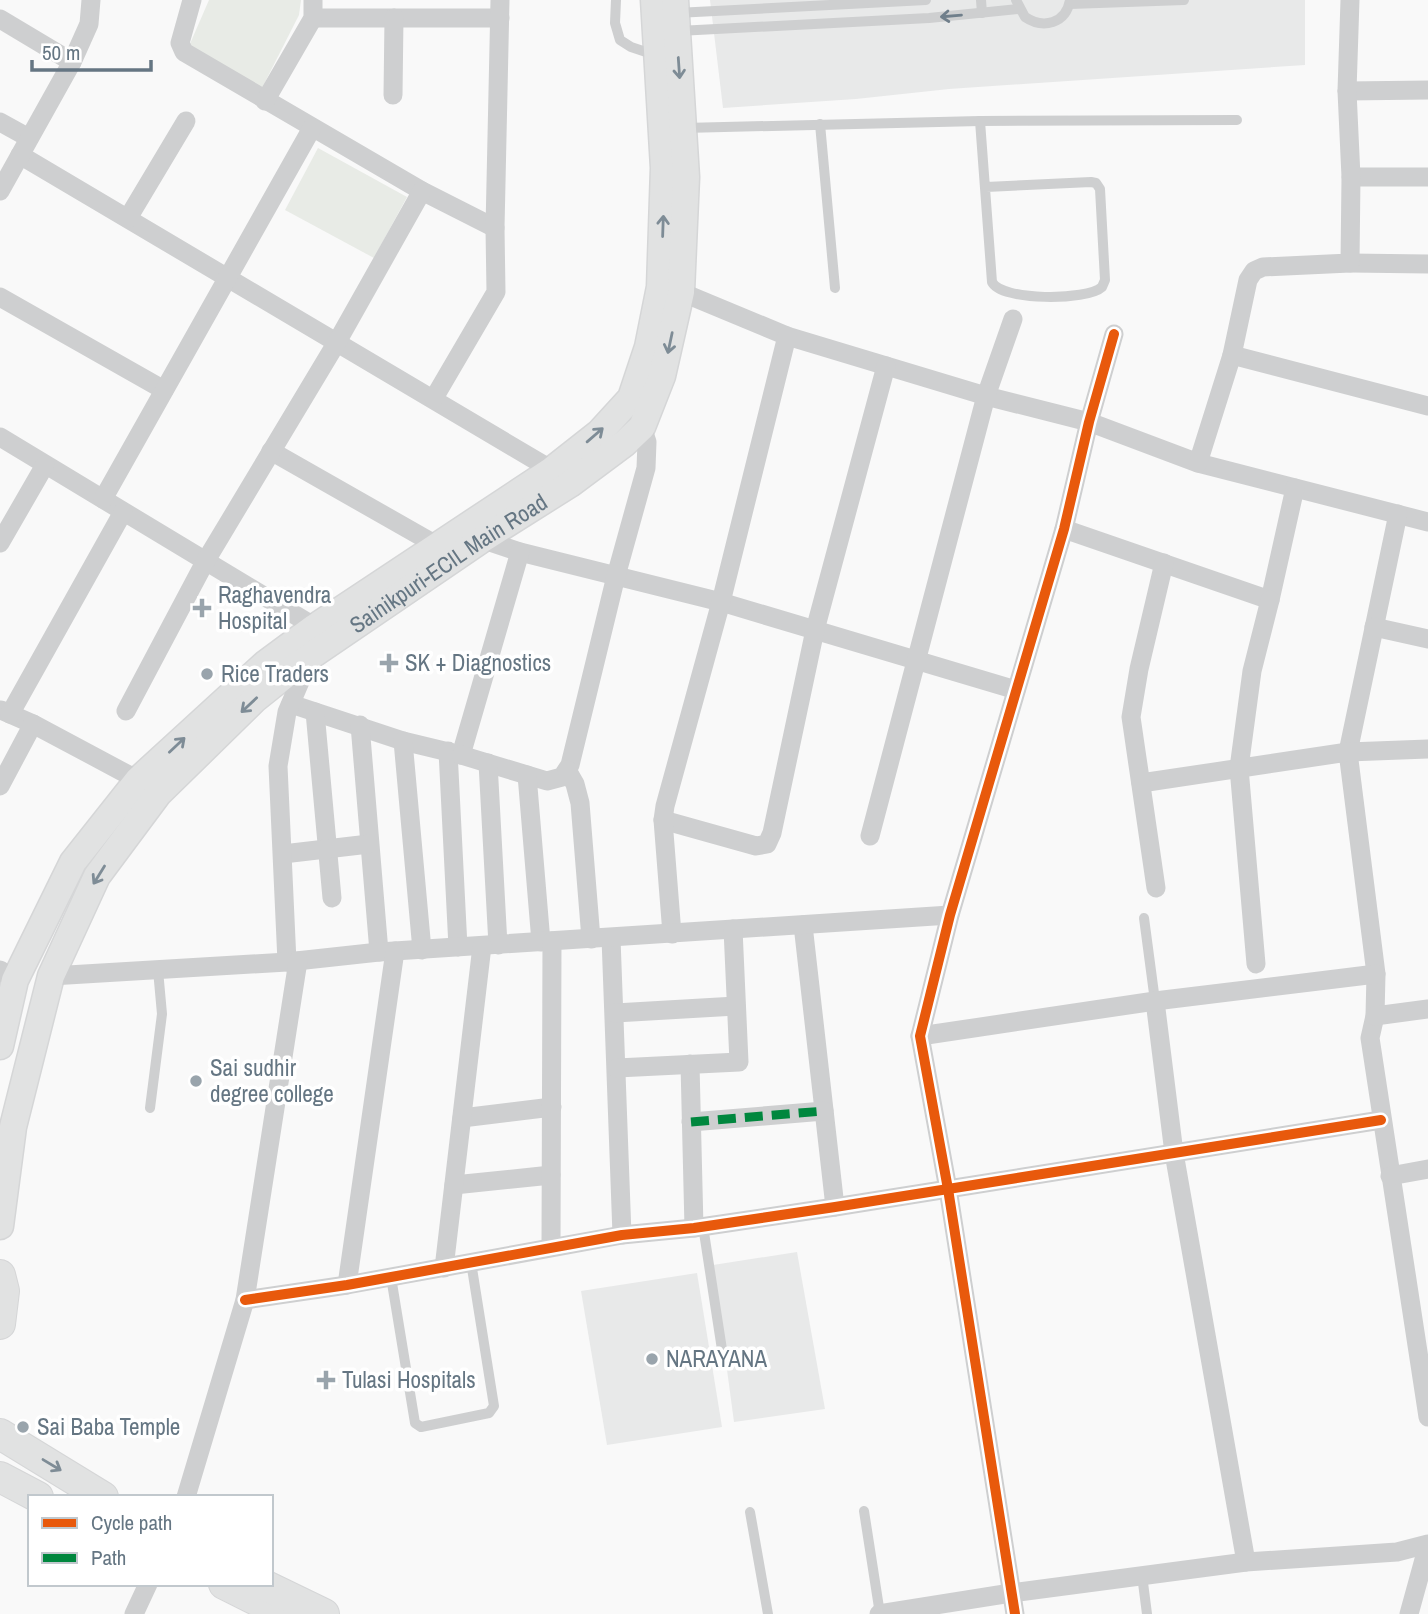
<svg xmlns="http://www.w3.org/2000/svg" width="1428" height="1614" font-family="'Archivo Narrow',sans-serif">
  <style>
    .built { fill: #e8e9e9 }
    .green { fill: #e8ebe6 }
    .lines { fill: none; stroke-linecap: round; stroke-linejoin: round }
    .secondary-casing { stroke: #d5d6d7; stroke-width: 29 }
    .primary-casing { stroke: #d5d6d7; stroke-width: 32 }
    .lane { stroke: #cecfd0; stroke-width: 10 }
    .street { stroke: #cecfd0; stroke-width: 19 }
    .secondary { stroke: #e1e2e2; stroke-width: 26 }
    .primary { stroke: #e1e2e2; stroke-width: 30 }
    .quiet { stroke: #00873e; stroke-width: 9; stroke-dasharray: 18 9; stroke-linecap: butt }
    .cycleway-casing { stroke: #fff; stroke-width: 15 }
    .cycleway { stroke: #e8590c; stroke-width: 10 }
    .oneway { stroke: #707f8b }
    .oneway2 { stroke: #7e8c96 }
    .poi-dot { fill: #99a4ac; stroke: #fff; stroke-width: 2.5 }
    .labels { text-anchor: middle; stroke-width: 7; stroke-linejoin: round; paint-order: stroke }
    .street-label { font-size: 23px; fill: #657683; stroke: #fff }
    .poi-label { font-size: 23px; fill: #657683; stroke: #fff; text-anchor: start }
  </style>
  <rect width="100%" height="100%" fill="#f9f9f9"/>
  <g class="built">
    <path d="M 710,0 L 1305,0 L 1305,65 L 949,89 L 856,99 L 723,108 Z"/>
    <path d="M 797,1252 L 825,1409 L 734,1422 L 713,1265 Z"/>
    <path d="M 697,1273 L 722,1427 L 607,1445 L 581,1291 Z"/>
  </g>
  <g class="green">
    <path d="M 209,0 L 301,0 L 299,15 L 262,88 L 189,46 Z"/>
    <path d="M 318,148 L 407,197 L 374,258 L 285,210 Z"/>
  </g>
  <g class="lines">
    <defs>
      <g id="secondary">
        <path d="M 0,1046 L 15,980 L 73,862 L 138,780 L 265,664 L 315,627 L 552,470 L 599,433 L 631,398 L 648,347 L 660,287 L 664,168 L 654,0"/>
        <path id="s1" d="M 0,1226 L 13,1127 L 51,976 L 97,876 L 158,794 L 255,699 L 299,664 L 481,540 L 570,484 L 625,443 L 642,427 L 662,376 L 681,292 L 686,177 L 675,0"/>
      </g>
      <g id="primary">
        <path d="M 0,1275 L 4,1291 L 0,1324"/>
        <path d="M 0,1434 L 103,1497"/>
        <path d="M 0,1477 L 38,1497"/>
        <path d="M 224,1584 L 278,1611"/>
        <path d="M 262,1584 L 324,1614"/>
      </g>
    </defs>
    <use href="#secondary" class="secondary-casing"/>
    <use href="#primary" class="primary-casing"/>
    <g class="lane">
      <path d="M 616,0 L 615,23 L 620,40 L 631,47 L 655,55"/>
      <path d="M 981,0 L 982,13"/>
      <path d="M 1016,0 L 1025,17 C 1043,29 1066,24 1070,0"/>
      <path d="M 1070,4 L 1184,0"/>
      <path d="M 676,13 L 926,0"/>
      <path d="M 678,31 L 929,18 L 1019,9"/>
      <path d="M 980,121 L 992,282 C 1001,301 1087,301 1102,287 L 1105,280 L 1100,189 L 1096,183 L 1091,182 L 986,187"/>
      <path d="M 820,124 L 835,288"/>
      <path d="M 684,128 L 980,121 L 1237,120"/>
      <path d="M 1144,918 L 1155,1001"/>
      <path d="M 150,1108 L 162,1014 L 158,970"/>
      <path d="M 703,1226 L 723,1356"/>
      <path d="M 391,1277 L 415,1423 L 421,1427 L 489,1413 L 494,1406 L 471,1262"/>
      <path d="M 864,1511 L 880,1614"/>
      <path d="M 750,1512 L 768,1614"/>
      <path d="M 1142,1575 L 1147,1614"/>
    </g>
    <g class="street">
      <path d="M 192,0 L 180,43 L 184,52 L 422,191 L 495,228"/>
      <path d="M 313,18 L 500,18"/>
      <path d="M 0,19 L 72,62"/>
      <path d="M 1347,91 L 1428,90"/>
      <path d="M 393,95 L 394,18"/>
      <path d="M 265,101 L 313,18 L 313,0"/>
      <path d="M 0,122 L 29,138"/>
      <path d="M 20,155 L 552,470"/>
      <path d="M 1351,177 L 1428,177"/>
      <path d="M 0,191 L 72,62 L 89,24 L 91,0"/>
      <path d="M 128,218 L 186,121"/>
      <path d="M 1350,263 L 1428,264"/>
      <path d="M 681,292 L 787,336 L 986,396 L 1089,422 L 1198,463 L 1428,522"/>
      <path d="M 0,297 L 164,390"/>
      <path d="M 1232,355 L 1428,406"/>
      <path d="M 434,398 L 496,292 L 495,228 L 500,0"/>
      <path d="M 0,437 L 315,627"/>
      <path d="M 271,451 L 438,546"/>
      <path d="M 1198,463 L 1232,355 L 1248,280 L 1254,271 L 1263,267 L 1350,263 L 1351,177 L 1347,91 L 1350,0"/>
      <path d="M 103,499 L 312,128"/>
      <path d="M 1398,514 L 1348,752 L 1376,974 L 1375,1016 L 1370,1038 L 1428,1417"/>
      <path d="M 1064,529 L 1270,600 L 1295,488"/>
      <path d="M 475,537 L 520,552 L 721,602 L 1016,690"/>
      <path d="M 0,543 L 45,465"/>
      <path d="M 1374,627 L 1428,639"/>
      <path d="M 291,704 L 403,741 L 461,755 L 520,552"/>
      <path d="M 1,710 L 33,724 L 138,780"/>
      <path d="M 126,711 L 205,562 L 337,342 L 422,191"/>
      <path d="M 315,712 L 332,898"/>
      <path d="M 10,714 L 123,512"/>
      <path d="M 360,725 L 379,952"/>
      <path d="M 403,741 L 422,950"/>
      <path d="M 448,751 L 458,947"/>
      <path d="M 461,755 L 547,781 L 562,777 L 570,765 L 616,576 L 646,468 L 647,442 L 642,427"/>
      <path d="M 488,763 L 498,945"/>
      <path d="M 567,770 L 575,784 L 580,803 L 591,939"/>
      <path d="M 527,775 L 541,942"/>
      <path d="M 1141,783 L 1348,752 L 1428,749"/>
      <path d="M 0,786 L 33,724"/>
      <path d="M 663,820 L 756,846 L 767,844 L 772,833 L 815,630 L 886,366"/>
      <path d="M 870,836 L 986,396 L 1013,319"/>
      <path d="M 283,854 L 369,844"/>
      <path d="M 1156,888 L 1131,717 L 1139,669 L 1164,563"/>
      <path d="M 803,925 L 835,1207"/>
      <path d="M 672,934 L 663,820 L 665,806 L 721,602 L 787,336"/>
      <path d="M 611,938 L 622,1235"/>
      <path d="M 287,962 L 278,766 L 287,712 L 311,656"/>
      <path d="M 1256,964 L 1239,768 L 1252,671 L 1270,600"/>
      <path d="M 0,970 L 15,980"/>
      <path d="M 51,976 L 287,962 L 379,952 L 950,915"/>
      <path d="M 1155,1001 L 1174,1153 L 1246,1562"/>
      <path d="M 615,1013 L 736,1006"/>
      <path d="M 1375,1016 L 1428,1009"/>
      <path d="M 920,1036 L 1155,1001 L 1376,974"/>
      <path d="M 690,1064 L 694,1228"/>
      <path d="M 617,1068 L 739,1062 L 733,929"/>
      <path d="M 462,1118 L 552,1107"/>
      <path d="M 691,1122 L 824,1111"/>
      <path d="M 1390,1176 L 1428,1169"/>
      <path d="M 454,1185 L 551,1175"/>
      <path d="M 551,1247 L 552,941"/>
      <path d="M 444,1268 L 482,946"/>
      <path d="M 347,1285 L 395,951"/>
      <path d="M 245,1300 L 347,1285 L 622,1235 L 694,1228 L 835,1207 L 1381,1120"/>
      <path d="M 186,1497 L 245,1300 L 298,961"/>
      <path d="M 134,1614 L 148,1584"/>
      <path d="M 879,1614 L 1011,1593 L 1246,1562 L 1397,1552 L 1428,1544"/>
      <path d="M 1015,1614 L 948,1189 L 920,1036 L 950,915 L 1064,529 L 1089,422 L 1114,334"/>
      <path d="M 1409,1614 L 1428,1545"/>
    </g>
    <use href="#secondary" class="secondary"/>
    <use href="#primary" class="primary"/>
    <path class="quiet" d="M 691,1122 L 824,1111"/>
    <defs>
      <g id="cycleway">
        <path d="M 245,1300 L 347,1285 L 622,1235 L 694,1228 L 835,1207 L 1381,1120"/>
        <path d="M 1015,1614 L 948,1189 L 920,1036 L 950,915 L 1064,529 L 1089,422 L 1114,334"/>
      </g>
    </defs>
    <use href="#cycleway" class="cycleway-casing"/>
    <use href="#cycleway" class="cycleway"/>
  </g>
  <defs><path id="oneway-shaft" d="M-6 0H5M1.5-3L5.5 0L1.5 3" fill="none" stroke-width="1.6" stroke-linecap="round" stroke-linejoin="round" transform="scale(1.75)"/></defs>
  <use class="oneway" href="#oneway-shaft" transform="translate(951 16) rotate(175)"/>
  <g class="oneway2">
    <use href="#oneway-shaft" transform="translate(679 68) rotate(86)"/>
    <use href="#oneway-shaft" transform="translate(663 226) rotate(-88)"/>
    <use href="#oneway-shaft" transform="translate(670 343) rotate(102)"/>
    <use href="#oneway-shaft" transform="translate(595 435) rotate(-41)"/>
    <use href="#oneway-shaft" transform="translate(249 705) rotate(137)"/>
    <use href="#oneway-shaft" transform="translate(177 745) rotate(-43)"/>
    <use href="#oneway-shaft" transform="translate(99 875) rotate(122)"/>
    <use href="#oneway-shaft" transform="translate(52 1465) rotate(31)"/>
  </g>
  <g class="poi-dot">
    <path d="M198.5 597.5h7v7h7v7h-7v7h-7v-7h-7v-7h7z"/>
    <path d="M385.5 652.5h7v7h7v7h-7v7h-7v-7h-7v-7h7z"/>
    <circle cx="207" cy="674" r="7"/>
    <circle cx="196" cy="1081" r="7"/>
    <circle cx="652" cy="1359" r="7"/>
    <path d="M322.5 1369.5h7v7h7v7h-7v7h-7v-7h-7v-7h7z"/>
    <circle cx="23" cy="1427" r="7"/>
  </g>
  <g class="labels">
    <g class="street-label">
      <text dy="8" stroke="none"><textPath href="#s1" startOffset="840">Sainikpuri-ECIL Main Road</textPath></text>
    </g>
    <g class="poi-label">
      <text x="218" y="603">Raghavendra<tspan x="218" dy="26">Hospital</tspan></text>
      <text x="405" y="671">SK + Diagnostics</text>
      <text x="221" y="682">Rice Traders</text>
      <text x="210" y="1076">Sai sudhir<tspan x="210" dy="26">degree college</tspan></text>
      <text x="666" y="1367">NARAYANA</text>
      <text x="342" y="1388">Tulasi Hospitals</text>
      <text x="37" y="1435">Sai Baba Temple</text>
    </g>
  </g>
  <rect x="28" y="1495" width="245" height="91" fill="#ffffff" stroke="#c1c8cd" stroke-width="2"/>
  <rect x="42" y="1518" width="35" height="10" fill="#e8590c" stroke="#c1c8cd" stroke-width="2"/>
  <text x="91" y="1530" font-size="21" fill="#657683">Cycle path</text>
  <rect x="42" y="1553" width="35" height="10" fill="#00873e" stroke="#c1c8cd" stroke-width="2"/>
  <text x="91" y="1565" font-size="21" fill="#657683">Path</text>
  <path d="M32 60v10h119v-10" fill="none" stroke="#657683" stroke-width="3.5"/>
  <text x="42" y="60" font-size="21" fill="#657683" stroke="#ffffff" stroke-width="5" paint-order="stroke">50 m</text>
</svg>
